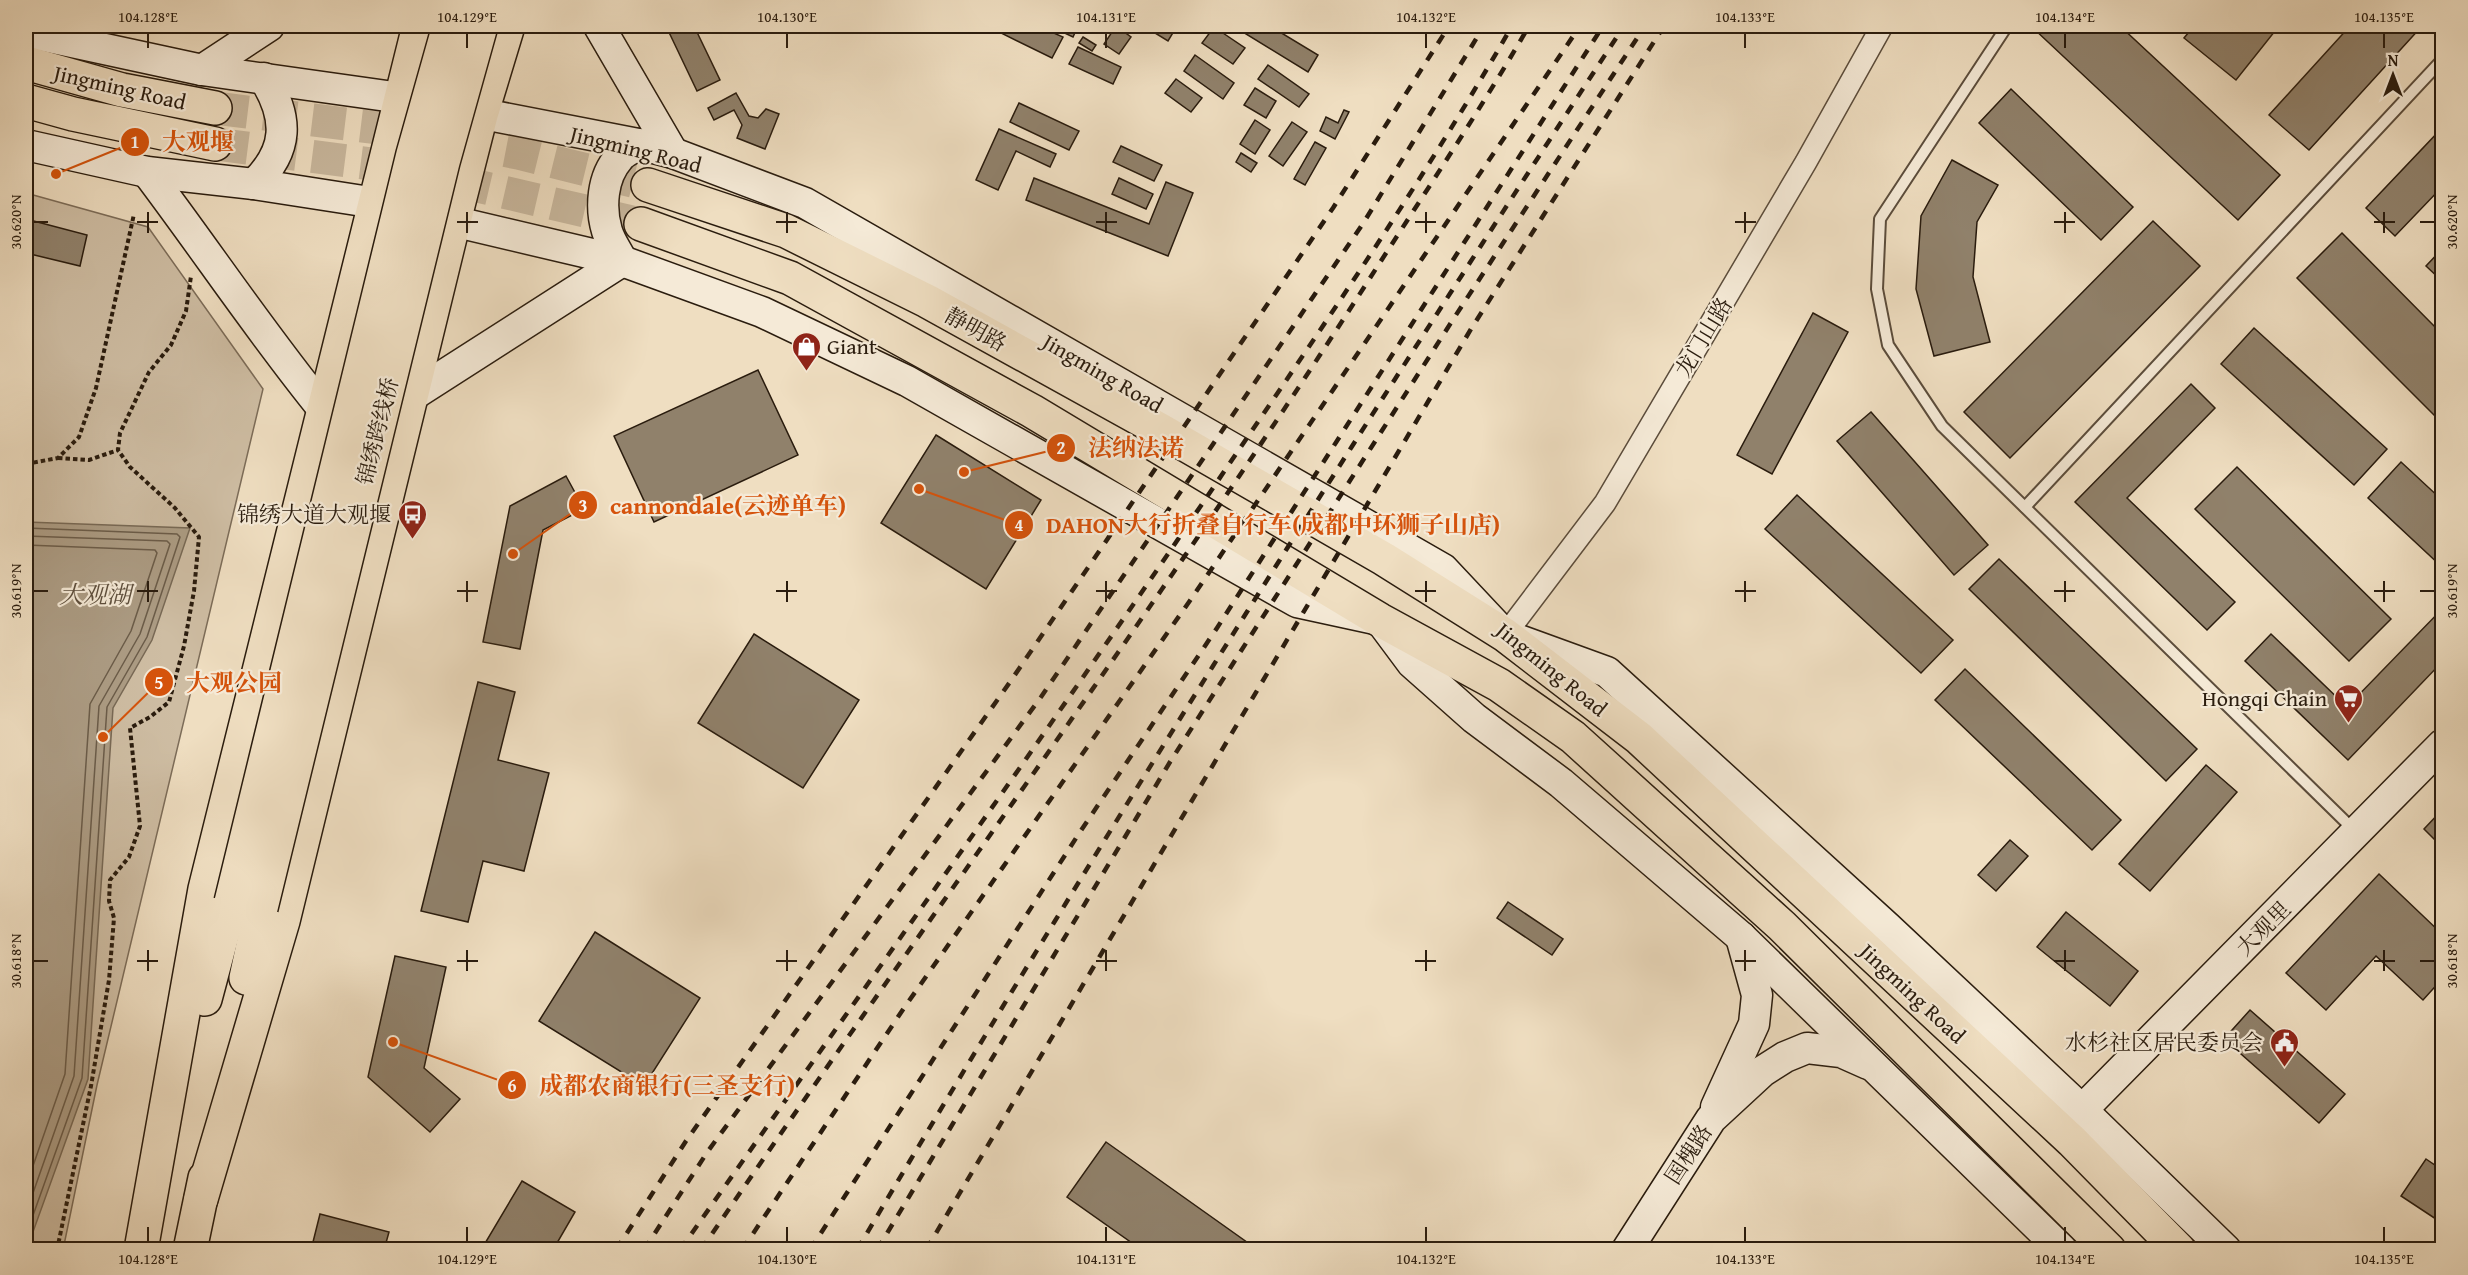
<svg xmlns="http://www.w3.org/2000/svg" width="2468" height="1275" font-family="'Gentium Book Plus','Noto Serif SC',serif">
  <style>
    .green { fill: #cebda3; stroke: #7c6c58; stroke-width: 1.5 }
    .water { fill: #ac9c84; stroke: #786955; stroke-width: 1.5 }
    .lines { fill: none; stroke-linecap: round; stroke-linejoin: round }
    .shore { stroke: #6b5c49; stroke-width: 1.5 }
    .building { fill: #90816b; stroke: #2a1c0e; stroke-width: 1.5 }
    .primary-tunnel { stroke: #c8b79d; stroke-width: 33; stroke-dasharray: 33 16; stroke-linecap: butt }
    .lane-casing { stroke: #5b4c3b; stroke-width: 14 }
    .street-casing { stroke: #5b4c3b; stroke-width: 24 }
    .secondary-casing { stroke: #2a1c0e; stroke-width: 33 }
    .primary-casing { stroke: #2a1c0e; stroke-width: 36 }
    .path { stroke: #2a1c0e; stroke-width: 4; stroke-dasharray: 4.5 3; stroke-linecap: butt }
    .lane { stroke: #f5ead7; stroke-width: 10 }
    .street { stroke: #f5ead7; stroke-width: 21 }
    .secondary { stroke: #f5ead7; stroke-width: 30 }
    .primary { stroke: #efdec1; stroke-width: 33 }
    .rail { stroke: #2a1c0e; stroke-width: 4.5; stroke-dasharray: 10 10; stroke-linecap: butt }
    .primary-bridge-casing { stroke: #2a1c0e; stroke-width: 36; stroke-linecap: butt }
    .primary-bridge { stroke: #efdec1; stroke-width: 33 }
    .ticks { fill: none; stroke: #2a1c0e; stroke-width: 2 }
    .labels { text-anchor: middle; stroke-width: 4.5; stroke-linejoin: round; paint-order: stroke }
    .street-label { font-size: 22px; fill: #2a1c0e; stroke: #f5ead7 }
    .poi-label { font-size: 22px; fill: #2a1c0e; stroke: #f5ead7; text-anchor: end }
    .water-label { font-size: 24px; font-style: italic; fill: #5e4f3d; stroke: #f5ead7 }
    .leader { fill: none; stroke: #d5530c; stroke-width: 2 }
    .callout-dot { fill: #d5530c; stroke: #f5ead7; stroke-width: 2 }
    .mark-label { font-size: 18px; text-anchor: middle; font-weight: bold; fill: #fff }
    .callout-label { font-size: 24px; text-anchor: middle; font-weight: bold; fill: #d5530c; stroke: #f5ead7; stroke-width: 4.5; stroke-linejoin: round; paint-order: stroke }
    .neatline { fill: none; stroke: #2a1c0e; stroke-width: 2 }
    .ticks-label { font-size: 15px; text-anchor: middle; fill: #2a1c0e }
  </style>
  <rect width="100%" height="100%" fill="#efdec1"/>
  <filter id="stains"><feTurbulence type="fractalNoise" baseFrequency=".00333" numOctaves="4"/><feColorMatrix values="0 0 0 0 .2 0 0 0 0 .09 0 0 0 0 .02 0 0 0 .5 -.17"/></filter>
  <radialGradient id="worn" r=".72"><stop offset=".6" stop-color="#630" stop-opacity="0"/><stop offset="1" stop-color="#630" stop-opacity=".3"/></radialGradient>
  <path class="green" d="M 26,193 L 148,227 L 263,389 L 97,1085 L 63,1250 L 26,1249 Z"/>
  <path class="water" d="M 26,522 L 190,528 L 152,640 L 113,708 L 88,1079 L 29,1243 L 26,1247 Z"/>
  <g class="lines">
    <g class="shore">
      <path d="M 26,528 L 177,534 L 180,537 L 147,637 L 107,707 L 82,1078 L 26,1235"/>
      <path d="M 26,536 L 167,541 L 170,544 L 140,634 L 99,706 L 74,1076 L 26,1213"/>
      <path d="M 26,545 L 155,550 L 157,553 L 131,631 L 90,704 L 65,1074 L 26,1186"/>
    </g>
  </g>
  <g class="building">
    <path d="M 666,26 L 694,26 L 720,80 L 697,91 Z"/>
    <path d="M 1002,26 L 1038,26 L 1063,37 L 1052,58 L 999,32 Z"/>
    <path d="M 1060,26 L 1078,26 L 1073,37 L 1058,30 Z"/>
    <path d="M 1116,26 L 1131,37 L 1119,54 L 1104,44 Z"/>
    <path d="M 1160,26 L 1177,26 L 1168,41 L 1155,33 Z"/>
    <path d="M 1233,26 L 1270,26 L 1318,55 L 1308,72 Z"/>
    <path d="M 2035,26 L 2120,26 L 2280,175 L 2238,220 L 2033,28 Z"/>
    <path d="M 2194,26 L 2279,26 L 2236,80 L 2184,38 Z"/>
    <path d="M 2350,26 L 2422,26 L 2309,150 L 2269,115 Z"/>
    <path d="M 1214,27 L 1245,48 L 1233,64 L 1202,43 Z"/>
    <path d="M 1083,37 L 1096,45 L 1092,51 L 1079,43 Z"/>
    <path d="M 1078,47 L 1121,67 L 1113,84 L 1069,64 Z"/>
    <path d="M 1195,55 L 1234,83 L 1223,99 L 1184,71 Z"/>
    <path d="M 1268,65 L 1309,94 L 1299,107 L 1258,79 Z"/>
    <path d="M 1176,79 L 1202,98 L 1191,112 L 1165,93 Z"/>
    <path d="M 1255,88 L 1276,101 L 1266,118 L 1244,105 Z"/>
    <path d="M 2011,89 L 2133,207 L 2101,240 L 1979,123 Z"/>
    <path d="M 736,93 L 749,116 L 758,118 L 766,109 L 779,114 L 765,149 L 737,138 L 742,125 L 734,110 L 714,120 L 708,108 Z"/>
    <path d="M 1019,103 L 1079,131 L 1069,150 L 1010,122 Z"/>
    <path d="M 1344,110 L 1349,112 L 1335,139 L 1320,131 L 1326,117 L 1338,123 Z"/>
    <path d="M 1255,120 L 1270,130 L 1255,154 L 1240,144 Z"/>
    <path d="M 1292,122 L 1307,132 L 1283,166 L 1269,156 Z"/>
    <path d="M 2442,128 L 2442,187 L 2395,236 L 2366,208 Z"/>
    <path d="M 999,129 L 1056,154 L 1050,167 L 1016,151 L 998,190 L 976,180 Z"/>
    <path d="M 1315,142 L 1326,148 L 1305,185 L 1294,179 Z"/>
    <path d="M 1121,146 L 1162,165 L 1154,181 L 1113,162 Z"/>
    <path d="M 1241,153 L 1257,163 L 1251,172 L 1236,162 Z"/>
    <path d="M 1952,160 L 1998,185 L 1977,222 L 1973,277 L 1990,342 L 1934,356 L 1916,289 L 1921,216 Z"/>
    <path d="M 1034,178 L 1149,224 L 1166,182 L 1193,193 L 1168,256 L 1026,200 Z"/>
    <path d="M 1119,178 L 1153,194 L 1146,209 L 1112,194 Z"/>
    <path d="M 26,219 L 87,235 L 80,266 L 26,253 Z"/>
    <path d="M 2153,221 L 2200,266 L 2010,458 L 1964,412 Z"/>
    <path d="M 2342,233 L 2442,334 L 2442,423 L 2297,278 Z"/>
    <path d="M 2442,249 L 2442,281 L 2426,266 Z"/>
    <path d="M 1813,313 L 1848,332 L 1772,474 L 1737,455 Z"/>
    <path d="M 2254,328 L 2387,449 L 2354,485 L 2221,364 Z"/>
    <path d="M 758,370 L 798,455 L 654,522 L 614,436 Z"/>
    <path d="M 2191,384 L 2215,408 L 2127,498 L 2235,602 L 2207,630 L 2075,502 Z"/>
    <path d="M 1871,412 L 1988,545 L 1954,575 L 1837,441 Z"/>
    <path d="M 936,435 L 1041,500 L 986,589 L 881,523 Z"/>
    <path d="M 2401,462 L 2442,500 L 2442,567 L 2368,498 Z"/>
    <path d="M 2237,467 L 2391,619 L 2349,661 L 2195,509 Z"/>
    <path d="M 566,476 L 584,509 L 543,530 L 520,649 L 483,642 L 510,506 Z"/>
    <path d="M 1797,495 L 1953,640 L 1921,673 L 1765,529 Z"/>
    <path d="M 1999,559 L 2197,749 L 2166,781 L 1969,589 Z"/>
    <path d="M 2442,609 L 2442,662 L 2348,760 L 2245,661 L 2271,634 L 2347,707 Z"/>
    <path d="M 754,634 L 859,700 L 803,788 L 698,723 Z"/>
    <path d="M 1965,669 L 2121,820 L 2092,850 L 1935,700 Z"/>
    <path d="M 478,682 L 515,692 L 498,760 L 549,773 L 524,871 L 483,861 L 468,922 L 421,911 Z"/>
    <path d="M 2206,765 L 2237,792 L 2150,891 L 2119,864 Z"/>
    <path d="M 2442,810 L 2442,847 L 2424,829 Z"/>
    <path d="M 2010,840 L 2028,856 L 1996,891 L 1978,875 Z"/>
    <path d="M 2379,874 L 2442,934 L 2442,979 L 2423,1000 L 2376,956 L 2326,1010 L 2286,973 Z"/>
    <path d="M 1508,902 L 1563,939 L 1552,955 L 1497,918 Z"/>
    <path d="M 2066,912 L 2138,971 L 2110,1006 L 2037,947 Z"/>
    <path d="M 595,932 L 700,998 L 644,1086 L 539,1021 Z"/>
    <path d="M 395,956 L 446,967 L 424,1068 L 460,1099 L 430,1132 L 368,1077 Z"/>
    <path d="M 2250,1010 L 2345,1094 L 2319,1123 L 2224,1039 Z"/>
    <path d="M 1106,1142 L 1258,1250 L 1142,1250 L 1067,1197 Z"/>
    <path d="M 2426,1159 L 2442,1170 L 2442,1223 L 2401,1196 Z"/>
    <path d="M 522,1181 L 575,1212 L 553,1250 L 481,1250 Z"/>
    <path d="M 320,1214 L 389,1232 L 384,1250 L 311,1250 Z"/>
  </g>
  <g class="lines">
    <g class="primary-tunnel">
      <path d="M 215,108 L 403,131 L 518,153 L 648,185"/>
      <path d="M 215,144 L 395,167 L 641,224"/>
    </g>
    <defs>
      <g id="lane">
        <path d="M 2007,26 L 1880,219 L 1877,289 L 1888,345 L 1942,426 L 2355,831"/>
        <path d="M 2025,507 L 2442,60"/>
      </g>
      <path id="street" d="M 1505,635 L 1605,503 L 1806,162 L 1882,26"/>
      <g id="secondary">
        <path d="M 599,26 L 673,153"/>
        <path d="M 26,32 L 202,70 L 401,98 L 638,144 L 673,153 L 805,203 L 1443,569 L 1505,635 L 1607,672 L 1887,927 L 2082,1110 L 2226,1250"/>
        <path d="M 202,70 L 269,26"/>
        <path d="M 26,145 L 147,172 L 254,184 L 376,203 L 622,261 L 762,312 L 907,381 L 1297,602 L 1380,620 L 1412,663 L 1474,718 L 1561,783 L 1741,937 L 2062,1250"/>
        <path d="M 147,172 C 206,250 261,333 323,409"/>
        <path d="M 254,184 C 289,150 289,118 264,78"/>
        <path d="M 413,395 L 622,261 C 617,251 610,241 607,231 C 600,208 602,177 619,158 C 623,152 632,149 638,144"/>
        <path d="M 1716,1107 L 1754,1024 L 1757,995 L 1741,937"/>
        <path d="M 2082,1110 L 2442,745"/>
        <path d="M 1627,1250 L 1711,1119 L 1763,1071 L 1785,1057 L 1807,1048 L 1841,1052 L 1868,1064"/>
      </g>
      <g id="primary">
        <path d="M 26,63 L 122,90 L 215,108"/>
        <path d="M 26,101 L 73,114 L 215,144"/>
        <path d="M 648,185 L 786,231 L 927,301 L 1162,431 L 1384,559 L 1505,635 L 1639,738 L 2072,1141 L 2179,1250"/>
        <path d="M 641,224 L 790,278 L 1032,411 L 1380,620 L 1499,685 L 1573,737 L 1782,926 L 2109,1250"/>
        <path d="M 246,978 L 261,908"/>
        <path d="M 205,999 L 231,902"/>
        <path d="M 201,1199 L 283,921 L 454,221 L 481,115 L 508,26"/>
        <path d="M 141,1250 L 205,889 L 419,26"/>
        <path d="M 190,1250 L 205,1178"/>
      </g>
    </defs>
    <use href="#lane" class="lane-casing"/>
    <use href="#street" class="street-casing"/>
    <use href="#secondary" class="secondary-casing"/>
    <use href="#primary" class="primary-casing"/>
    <g class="path">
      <path d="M 58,458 L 89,460 L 118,450"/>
      <path d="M 26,464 L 58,458 L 79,437 L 96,388 L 134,214"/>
      <path d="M 57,1250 L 91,1086 L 109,980 L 114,918 L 109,901 L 110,880 L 129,857 L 140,826 L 130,728 L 150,717 L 169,702 L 184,646 L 194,591 L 199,537 L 175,508 L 130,467 L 118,450 L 120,433 L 149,372 L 171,345 L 186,311 L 191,276"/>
    </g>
    <use href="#lane" class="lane"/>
    <use href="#street" class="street"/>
    <use href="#secondary" class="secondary"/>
    <use href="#primary" class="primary"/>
    <g class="rail">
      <path d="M 616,1250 L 686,1141 L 1010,682 L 1333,208 L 1449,26"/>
      <path d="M 644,1250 L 708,1151 L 1041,697 L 1364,222 L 1484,26"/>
      <path d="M 680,1250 C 860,994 1042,740 1217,482 C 1319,332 1422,183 1512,26"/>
      <path d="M 701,1250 C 925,920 1164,600 1379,264 C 1430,185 1482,107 1529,26"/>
      <path d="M 742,1250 L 904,1008 L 1189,602 L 1580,26"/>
      <path d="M 810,1250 L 1080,832 L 1217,628 L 1603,26"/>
      <path d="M 857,1250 C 1102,835 1360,429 1624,26"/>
      <path d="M 877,1250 L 1170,762 L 1454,318 L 1645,26"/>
      <path d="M 926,1250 L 1471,329 L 1664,26"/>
    </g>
    <defs>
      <g id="primary-bridge">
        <path d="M 231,902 L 413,154 L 449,26"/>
        <path d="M 261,908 L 443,162 L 481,26"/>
      </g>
    </defs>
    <use href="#primary-bridge" class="primary-bridge-casing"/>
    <use href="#primary-bridge" class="primary-bridge"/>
  </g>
  <path class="ticks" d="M 148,33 L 148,48M 467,33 L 467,48M 787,33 L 787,48M 1106,33 L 1106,48M 1426,33 L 1426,48M 1745,33 L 1745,48M 2065,33 L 2065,48M 2384,33 L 2384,48M 148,212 L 148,233M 467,212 L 467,233M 787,212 L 787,233M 1106,212 L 1106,233M 1426,212 L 1426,233M 1745,212 L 1745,233M 2065,212 L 2065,233M 2384,212 L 2384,233M 33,222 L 48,222M 137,222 L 158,222M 457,222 L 478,222M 776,222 L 797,222M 1096,222 L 1117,222M 1415,222 L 1436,222M 1735,222 L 1756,222M 2054,222 L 2075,222M 2374,222 L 2395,222M 2420,222 L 2435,222M 148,581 L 148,602M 467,581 L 467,602M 787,581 L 787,602M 1106,581 L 1106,602M 1426,581 L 1426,602M 1745,581 L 1745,602M 2065,581 L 2065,602M 2384,581 L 2384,602M 33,591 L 48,591M 137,591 L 158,591M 457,591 L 478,591M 776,591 L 797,591M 1096,591 L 1117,591M 1415,591 L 1436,591M 1735,591 L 1756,591M 2054,591 L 2075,591M 2374,591 L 2395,591M 2420,591 L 2435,591M 148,950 L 148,971M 467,950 L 467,971M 787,950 L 787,971M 1106,950 L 1106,971M 1426,950 L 1426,971M 1745,950 L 1745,971M 2065,950 L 2065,971M 2384,950 L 2384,971M 33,961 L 48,961M 137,961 L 158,961M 457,961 L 478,961M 776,961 L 797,961M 1096,961 L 1117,961M 1415,961 L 1436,961M 1735,961 L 1756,961M 2054,961 L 2075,961M 2374,961 L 2395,961M 2420,961 L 2435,961M 148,1227 L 148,1242M 467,1227 L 467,1242M 787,1227 L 787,1242M 1106,1227 L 1106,1242M 1426,1227 L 1426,1242M 1745,1227 L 1745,1242M 2065,1227 L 2065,1242M 2384,1227 L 2384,1242"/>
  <defs>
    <symbol id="shop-pin" viewBox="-11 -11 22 30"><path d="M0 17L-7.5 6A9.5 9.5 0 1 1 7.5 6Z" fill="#8f2418" stroke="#f5ead7"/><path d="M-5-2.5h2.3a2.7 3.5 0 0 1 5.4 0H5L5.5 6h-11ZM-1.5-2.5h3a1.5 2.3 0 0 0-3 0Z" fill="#fff"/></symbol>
    <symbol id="bus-pin" viewBox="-11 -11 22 30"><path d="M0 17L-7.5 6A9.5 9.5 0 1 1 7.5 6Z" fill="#8f2418" stroke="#f5ead7"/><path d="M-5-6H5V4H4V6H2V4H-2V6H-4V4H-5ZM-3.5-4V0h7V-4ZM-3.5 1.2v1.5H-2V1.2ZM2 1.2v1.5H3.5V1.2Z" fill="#fff"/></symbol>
    <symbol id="supermarket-pin" viewBox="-11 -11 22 30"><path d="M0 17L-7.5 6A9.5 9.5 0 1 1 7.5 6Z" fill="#8f2418" stroke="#f5ead7"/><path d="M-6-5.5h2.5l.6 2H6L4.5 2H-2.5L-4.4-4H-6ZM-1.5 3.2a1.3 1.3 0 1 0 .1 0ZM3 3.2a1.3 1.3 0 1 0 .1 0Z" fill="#fff"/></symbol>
    <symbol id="civic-pin" viewBox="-11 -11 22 30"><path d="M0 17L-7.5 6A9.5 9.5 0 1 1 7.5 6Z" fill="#8f2418" stroke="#f5ead7"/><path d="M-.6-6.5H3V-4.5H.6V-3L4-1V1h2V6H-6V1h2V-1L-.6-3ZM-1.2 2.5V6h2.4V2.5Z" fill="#fff"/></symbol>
  </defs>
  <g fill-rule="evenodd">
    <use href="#shop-pin" x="790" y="330" width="33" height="45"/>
    <use href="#bus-pin" x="396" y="498" width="33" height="45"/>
    <use href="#supermarket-pin" x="2332" y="682" width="33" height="45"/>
    <use href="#civic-pin" x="2268" y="1026" width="33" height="45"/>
  </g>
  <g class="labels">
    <g class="street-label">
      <text transform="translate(120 87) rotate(13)" y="8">Jingming Road</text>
      <text transform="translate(636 149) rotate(14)" y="8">Jingming Road</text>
      <text transform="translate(976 329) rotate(29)" y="8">静明路</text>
      <text transform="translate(1703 337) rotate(-59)" y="8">龙门山路</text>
      <text transform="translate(1103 373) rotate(30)" y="8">Jingming Road</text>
      <text transform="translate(377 431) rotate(-76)" y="8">锦绣跨线桥</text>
      <text transform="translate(1552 669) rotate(39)" y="8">Jingming Road</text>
      <text transform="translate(2263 928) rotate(-45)" y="8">大观里</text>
      <text transform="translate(1913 993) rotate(43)" y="8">Jingming Road</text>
      <text transform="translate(1688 1154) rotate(-57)" y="8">国槐路</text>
    </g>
    <g class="poi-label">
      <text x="827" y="354" text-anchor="start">Giant</text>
      <text x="391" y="522">锦绣大道大观堰</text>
      <text x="2327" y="706">Hongqi Chain</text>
      <text x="2263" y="1050">水杉社区居民委员会</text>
    </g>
    <g class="water-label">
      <text x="95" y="603">大观湖</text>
    </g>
  </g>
  <path class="leader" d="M56 174L135 142M964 472L1061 448M513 554L583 505M919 489L1019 525M103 737L159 682M393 1042L512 1085"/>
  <g class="callout-dot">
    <circle cx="56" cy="174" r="6"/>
    <circle cx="964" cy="472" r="6"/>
    <circle cx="513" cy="554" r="6"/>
    <circle cx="919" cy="489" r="6"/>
    <circle cx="103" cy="737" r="6"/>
    <circle cx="393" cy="1042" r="6"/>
    <circle cx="135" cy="142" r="15"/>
    <circle cx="1061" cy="448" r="15"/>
    <circle cx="583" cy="505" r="15"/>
    <circle cx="1019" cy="525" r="15"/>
    <circle cx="159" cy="682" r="15"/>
    <circle cx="512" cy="1085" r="15"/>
  </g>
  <g class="mark-label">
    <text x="135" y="148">1</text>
    <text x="1061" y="454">2</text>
    <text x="583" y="512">3</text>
    <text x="1019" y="531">4</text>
    <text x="159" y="689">5</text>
    <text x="512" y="1092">6</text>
  </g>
  <g class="callout-label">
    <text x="198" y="150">大观堰</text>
    <text x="1136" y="456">法纳法诺</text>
    <text x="728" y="514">cannondale(云迹单车)</text>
    <text x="1273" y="533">DAHON大行折叠自行车(成都中环狮子山店)</text>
    <text x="234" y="691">大观公园</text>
    <text x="667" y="1094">成都农商银行(三圣支行)</text>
  </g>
  <rect width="2468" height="1275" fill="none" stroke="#efdec1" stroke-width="66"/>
  <g transform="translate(2393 75)" stroke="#f5ead7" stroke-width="4.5" paint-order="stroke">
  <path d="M0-4.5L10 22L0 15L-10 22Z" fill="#2a1c0e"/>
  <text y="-9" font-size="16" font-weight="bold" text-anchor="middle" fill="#2a1c0e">N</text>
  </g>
  <rect x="33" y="33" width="2402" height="1209" class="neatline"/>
  <g class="ticks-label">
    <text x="148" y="22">104.128°E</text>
    <text x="467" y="22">104.129°E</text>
    <text x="787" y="22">104.130°E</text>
    <text x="1106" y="22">104.131°E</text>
    <text x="1426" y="22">104.132°E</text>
    <text x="1745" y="22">104.133°E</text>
    <text x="2065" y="22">104.134°E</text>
    <text x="2384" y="22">104.135°E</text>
    <text transform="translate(16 222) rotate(-90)" y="5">30.620°N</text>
    <text transform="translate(2452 222) rotate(-90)" y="5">30.620°N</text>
    <text transform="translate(16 591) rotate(-90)" y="5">30.619°N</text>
    <text transform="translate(2452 591) rotate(-90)" y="5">30.619°N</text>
    <text transform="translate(16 961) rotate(-90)" y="5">30.618°N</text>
    <text transform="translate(2452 961) rotate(-90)" y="5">30.618°N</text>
    <text x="148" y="1264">104.128°E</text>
    <text x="467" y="1264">104.129°E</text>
    <text x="787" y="1264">104.130°E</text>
    <text x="1106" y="1264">104.131°E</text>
    <text x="1426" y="1264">104.132°E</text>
    <text x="1745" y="1264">104.133°E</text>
    <text x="2065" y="1264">104.134°E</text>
    <text x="2384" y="1264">104.135°E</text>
  </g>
  <rect width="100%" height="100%" filter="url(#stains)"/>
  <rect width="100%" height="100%" fill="url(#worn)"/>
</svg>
